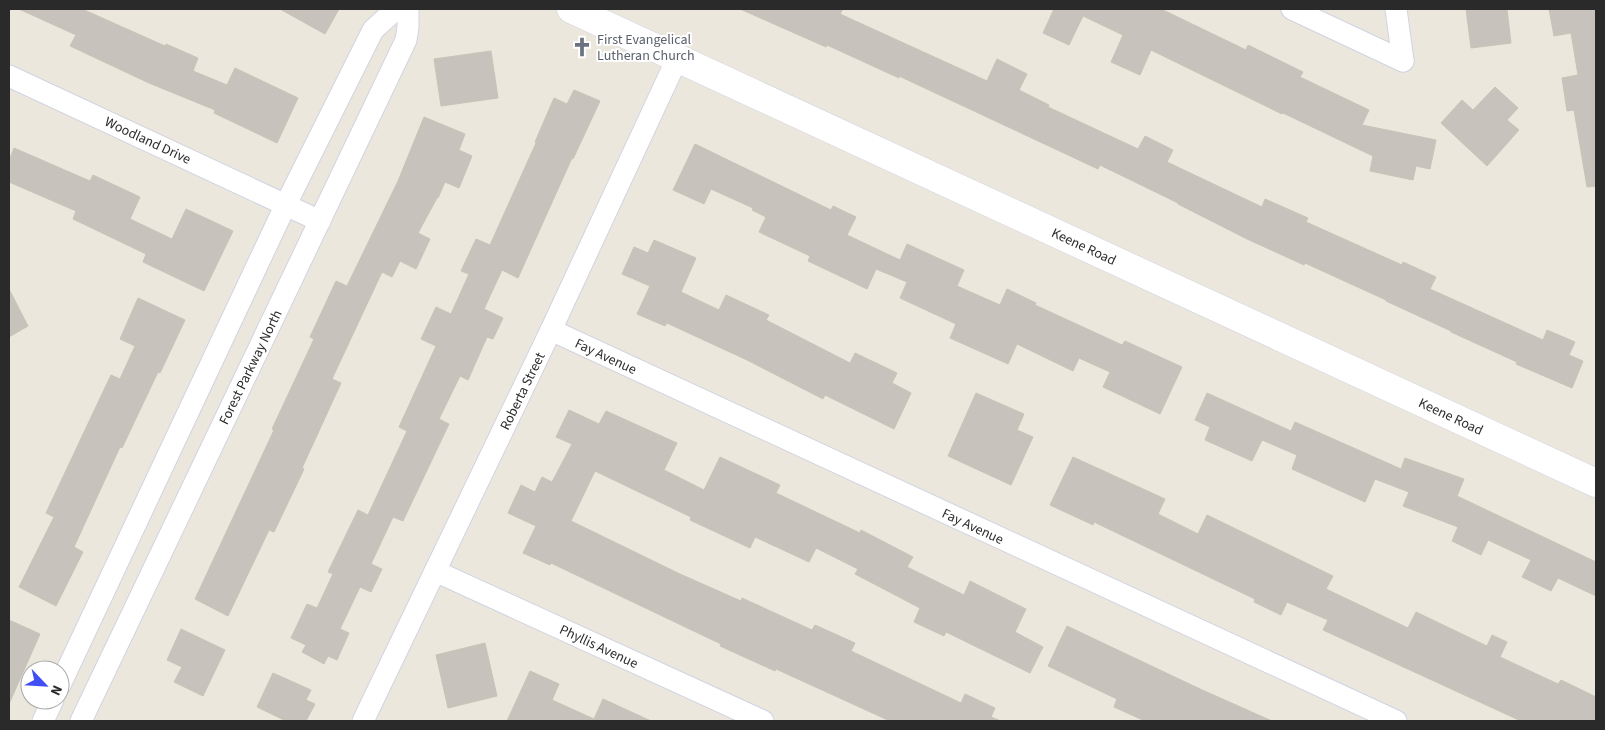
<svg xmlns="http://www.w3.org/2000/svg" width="1605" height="730" font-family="'Source Sans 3',sans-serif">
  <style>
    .building { fill: #c7c3bc; stroke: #c7c3b6 }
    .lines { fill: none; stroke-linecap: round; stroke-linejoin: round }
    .minor-casing { stroke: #d1d3e2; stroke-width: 23 }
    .secondary-casing { stroke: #d1d3e2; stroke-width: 29 }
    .minor { stroke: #fff; stroke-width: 21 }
    .secondary { stroke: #fff; stroke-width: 28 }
    .labels { text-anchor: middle; stroke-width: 4; stroke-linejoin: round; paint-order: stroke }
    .worship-label { font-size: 14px; fill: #5b616d; stroke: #fff; text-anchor: start }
    .street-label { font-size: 14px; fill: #2a2a2a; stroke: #fff }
  </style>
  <rect width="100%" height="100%" fill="#ece7dc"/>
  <g class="building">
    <path d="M 19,9 L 82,9 L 165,46 L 166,44 L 198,58 L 193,71 L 227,85 L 235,68 L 298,98 L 277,143 L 214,113 L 215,110 L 149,83 L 70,46 L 76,35 Z"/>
    <path d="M 280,9 L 339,9 L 325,34 Z"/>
    <path d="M 740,9 L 843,9 L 840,14 L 987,81 L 997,59 L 1027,74 L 1019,90 L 1049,105 L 1048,107 L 1138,149 L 1145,136 L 1173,150 L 1167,162 L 1262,207 L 1265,199 L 1308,218 L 1306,222 L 1402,265 L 1403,262 L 1436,277 L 1430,289 L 1543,340 L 1547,330 L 1575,342 L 1569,355 L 1583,361 L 1572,388 L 1516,364 L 1517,362 L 1451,332 L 1451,331 L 1386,301 L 1386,300 L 1305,263 L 1304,265 L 1247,239 L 1178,204 L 1178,203 L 1100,165 L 1098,169 L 899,76 L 899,78 L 827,45 L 826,47 Z"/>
    <path d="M 1054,9 L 1161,9 L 1246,50 L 1248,45 L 1303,72 L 1300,77 L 1369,110 L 1362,125 L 1436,140 L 1430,169 L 1416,166 L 1413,180 L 1370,171 L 1373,156 L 1283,113 L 1282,114 L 1151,50 L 1140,75 L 1111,62 L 1123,35 L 1083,16 L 1069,45 L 1043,33 Z"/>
    <path d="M 1466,9 L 1507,9 L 1511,43 L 1471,48 Z"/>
    <path d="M 1549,9 L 1596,9 L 1596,186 L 1587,187 L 1574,110 L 1567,111 L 1562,78 L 1578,75 L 1571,33 L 1554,36 Z"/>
    <path d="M 491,51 L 498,98 L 441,106 L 434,59 Z"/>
    <path d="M 1495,87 L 1518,108 L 1507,120 L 1519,130 L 1487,166 L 1441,123 L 1462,100 L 1473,110 Z"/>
    <path d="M 574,90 L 600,101 L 573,159 L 572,158 L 518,278 L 502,270 L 484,309 L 503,318 L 493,339 L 487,337 L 468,380 L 460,376 L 439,419 L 449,424 L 403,521 L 393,517 L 371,564 L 382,569 L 371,592 L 360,587 L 340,629 L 349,633 L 337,660 L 328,656 L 324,664 L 302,652 L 306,645 L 291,638 L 307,604 L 317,608 L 333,574 L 328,572 L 358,510 L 368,515 L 407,431 L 399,427 L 436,346 L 421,339 L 436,307 L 451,314 L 469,274 L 461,271 L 476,239 L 490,245 L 536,143 L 535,142 L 554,98 L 567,104 Z"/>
    <path d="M 424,117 L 465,134 L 459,150 L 472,156 L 459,188 L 445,182 L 438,198 L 437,198 L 418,233 L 430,239 L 416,269 L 400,261 L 392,277 L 382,272 L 332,379 L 341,383 L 302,468 L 304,469 L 274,532 L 269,530 L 228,616 L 195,599 L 274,430 L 272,429 L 314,339 L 310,337 L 336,281 L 347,286 L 398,181 Z"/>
    <path d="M 695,144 L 831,210 L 833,206 L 856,217 L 847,235 L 900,260 L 907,244 L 964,270 L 957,286 L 1000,305 L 1007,289 L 1036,303 L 1035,305 L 1122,345 L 1125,341 L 1182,367 L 1160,414 L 1103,387 L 1110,372 L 1079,358 L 1073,371 L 1017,344 L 1008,364 L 950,338 L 956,324 L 900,298 L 907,282 L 876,269 L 867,289 L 808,261 L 810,256 L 759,232 L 766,217 L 752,210 L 753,208 L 711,189 L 704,204 L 673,190 Z"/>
    <path d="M 14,148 L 90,181 L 93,175 L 140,197 L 130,219 L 172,239 L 186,209 L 233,231 L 204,291 L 143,262 L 146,254 L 73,219 L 76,211 L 9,182 L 9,161 Z"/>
    <path d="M 654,240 L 696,258 L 681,292 L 719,310 L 726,295 L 769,315 L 766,320 L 850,363 L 855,353 L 897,373 L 892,383 L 911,393 L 894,429 L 825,395 L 823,399 L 747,360 L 667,323 L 665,326 L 637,314 L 650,286 L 622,274 L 634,247 L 648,253 Z"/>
    <path d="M 9,289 L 28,326 L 9,337 Z"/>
    <path d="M 138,298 L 185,320 L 160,373 L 158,372 L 122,448 L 120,447 L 74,547 L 83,552 L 56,606 L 19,587 L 54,517 L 46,513 L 77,447 L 111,375 L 120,379 L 135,346 L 120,339 Z"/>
    <path d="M 976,393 L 1024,414 L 1017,430 L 1033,437 L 1011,485 L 948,456 Z"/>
    <path d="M 1207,393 L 1291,431 L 1295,422 L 1401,469 L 1405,458 L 1464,479 L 1457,496 L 1596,562 L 1596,596 L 1558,578 L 1551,591 L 1522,577 L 1531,560 L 1488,540 L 1481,555 L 1452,541 L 1458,527 L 1403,506 L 1409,492 L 1375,479 L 1365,502 L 1292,469 L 1297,455 L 1262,440 L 1252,461 L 1205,440 L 1210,427 L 1195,420 Z"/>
    <path d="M 569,410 L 599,424 L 606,411 L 677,443 L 664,470 L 704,490 L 720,457 L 780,485 L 776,493 L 860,533 L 861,530 L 913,557 L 907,567 L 964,595 L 970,581 L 1026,609 L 1015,632 L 1043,647 L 1030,673 L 946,632 L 944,636 L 914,622 L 920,608 L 855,574 L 858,569 L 816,548 L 809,562 L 755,537 L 750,548 L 690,520 L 691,517 L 595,471 L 571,521 L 680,574 L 741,601 L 742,598 L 812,630 L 815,625 L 855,643 L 851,651 L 961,703 L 965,694 L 995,708 L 991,717 L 1001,721 L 890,721 L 776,669 L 775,671 L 720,646 L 721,644 L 551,563 L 550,565 L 523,553 L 536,526 L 508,513 L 521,485 L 535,492 L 542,477 L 552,482 L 572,444 L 556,437 Z"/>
    <path d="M 1073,457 L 1165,499 L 1158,514 L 1198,534 L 1207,515 L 1333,576 L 1326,589 L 1408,628 L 1416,612 L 1487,646 L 1492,635 L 1507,642 L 1500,657 L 1558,684 L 1561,680 L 1596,697 L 1596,721 L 1521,721 L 1323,630 L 1328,620 L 1287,602 L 1281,615 L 1254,602 L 1255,599 L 1094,522 L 1093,525 L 1050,505 Z"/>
    <path d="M 9,620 L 40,634 L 9,704 Z"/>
    <path d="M 1067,626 L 1200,689 L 1272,721 L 1145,721 L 1114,707 L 1117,699 L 1048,666 Z"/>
    <path d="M 181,629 L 225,650 L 203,696 L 174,682 L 182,667 L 167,660 Z"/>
    <path d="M 485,643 L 497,696 L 448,708 L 436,655 Z"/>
    <path d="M 530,671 L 559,684 L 552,700 L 594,719 L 603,699 L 651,721 L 507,721 Z"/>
    <path d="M 273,673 L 311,690 L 306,700 L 315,704 L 306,721 L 286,721 L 257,707 Z"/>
  </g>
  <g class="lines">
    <defs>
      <g id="minor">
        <path d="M 1292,9 L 1403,61"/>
        <path d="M 1396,9 L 1403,61"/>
        <path d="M 9,76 L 320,221"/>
        <path d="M 551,330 L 1396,721"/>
        <path d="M 435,571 L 763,721"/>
        <path d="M 60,685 L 286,204 L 373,30 L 396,9"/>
        <path d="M 43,721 L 53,700"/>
        <path d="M 81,721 L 406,40 L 408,27 L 408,9"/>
        <path d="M 363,721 L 551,330 L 677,59"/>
      </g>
      <path id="secondary" d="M 571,9 L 1596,483"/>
    </defs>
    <use href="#minor" class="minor-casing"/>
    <use href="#secondary" class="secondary-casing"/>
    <use href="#minor" class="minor"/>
    <use href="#secondary" class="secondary"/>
  </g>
  <defs>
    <symbol id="church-bare" viewBox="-9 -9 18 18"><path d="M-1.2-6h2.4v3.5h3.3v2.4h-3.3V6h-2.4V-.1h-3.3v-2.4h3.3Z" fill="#6b7280" stroke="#fff" stroke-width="2.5" paint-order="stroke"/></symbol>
  </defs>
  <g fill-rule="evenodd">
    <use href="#church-bare" x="568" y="33" width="28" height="28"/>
  </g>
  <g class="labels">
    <g class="worship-label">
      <text x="597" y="44">First Evangelical<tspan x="597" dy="16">Lutheran Church</tspan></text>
    </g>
    <g class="street-label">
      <text transform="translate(148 140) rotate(25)" y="5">Woodland Drive</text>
      <text transform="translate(1084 246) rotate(25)" y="5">Keene Road</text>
      <text transform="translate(606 356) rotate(25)" y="5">Fay Avenue</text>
      <text transform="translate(250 367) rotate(-64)" y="5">Forest Parkway North</text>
      <text transform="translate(522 391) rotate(-64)" y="5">Roberta Street</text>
      <text transform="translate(1451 416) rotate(25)" y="5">Keene Road</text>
      <text transform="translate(973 526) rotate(25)" y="5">Fay Avenue</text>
      <text transform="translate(599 646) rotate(25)" y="5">Phyllis Avenue</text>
    </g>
  </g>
  <rect width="1605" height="730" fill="none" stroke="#2a2a2a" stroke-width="20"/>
  <g transform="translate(45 685) rotate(115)"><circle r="24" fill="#ffffff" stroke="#aaaaaa"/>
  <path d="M0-4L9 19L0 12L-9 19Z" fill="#404ef5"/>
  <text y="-8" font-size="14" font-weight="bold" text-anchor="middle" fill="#2a2a2a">N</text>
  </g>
</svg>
